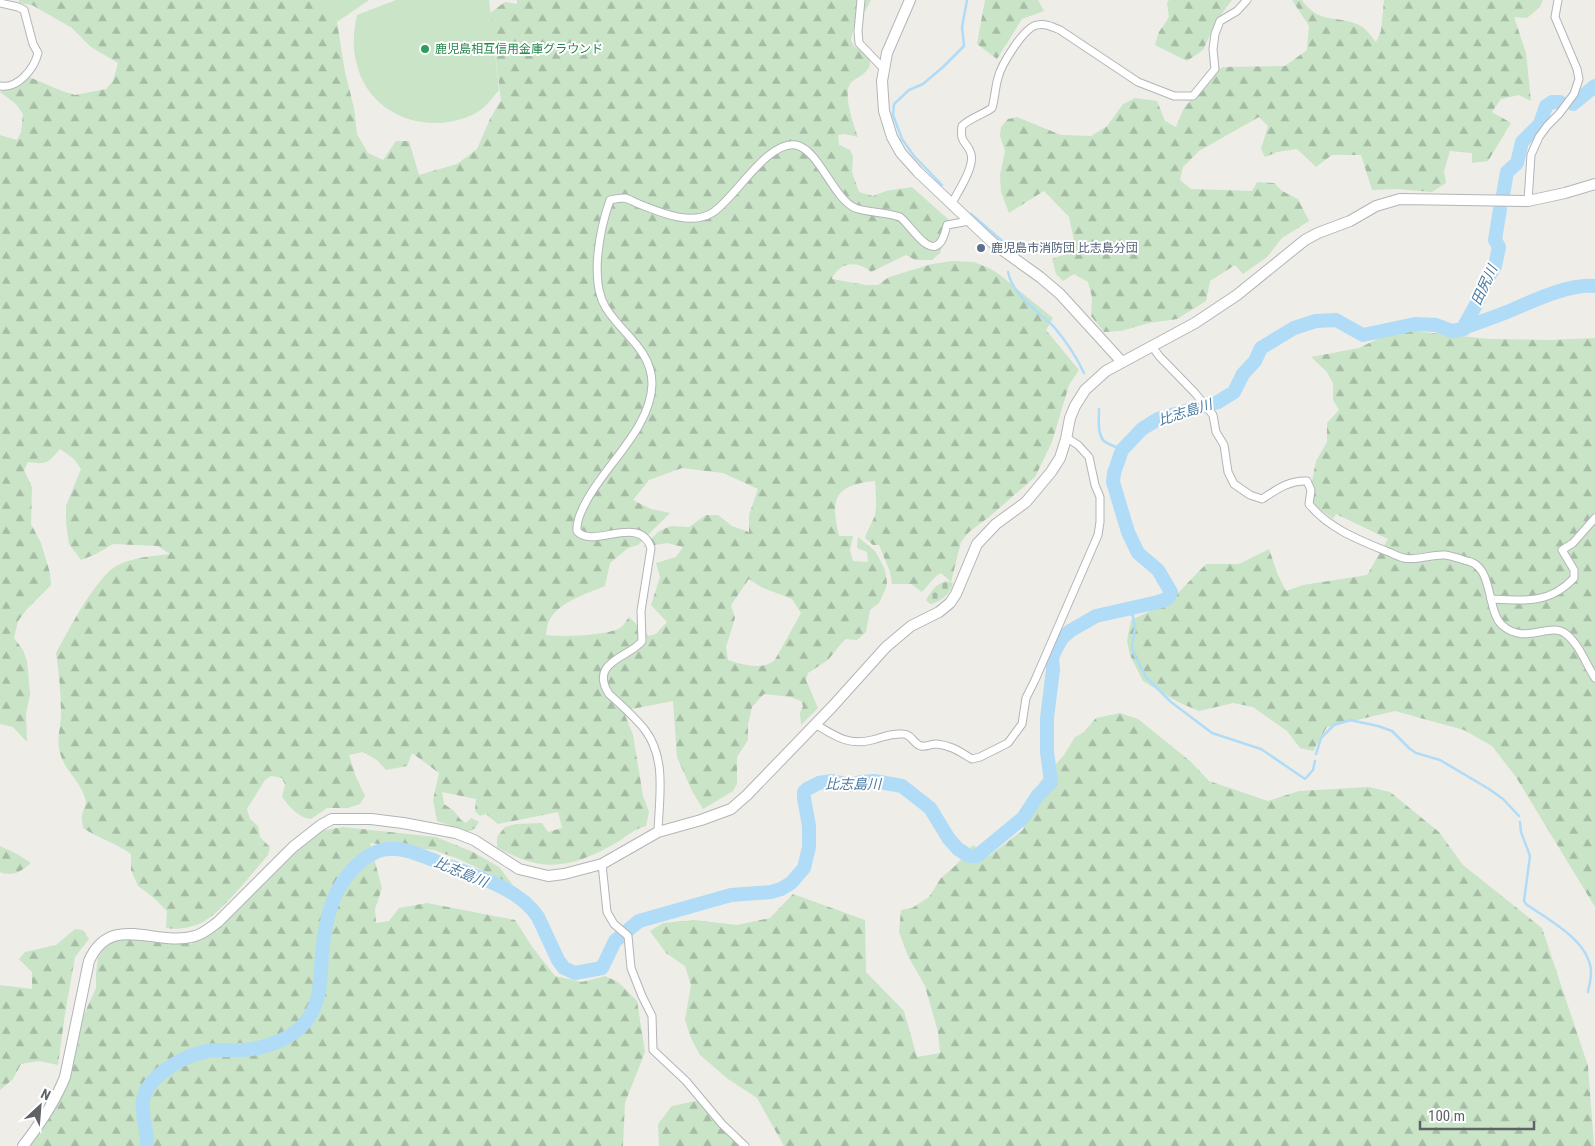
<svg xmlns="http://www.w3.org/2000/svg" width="1595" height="1146" font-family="'Roboto Condensed','Noto Sans JP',sans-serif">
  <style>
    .forest { fill: url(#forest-firs); fill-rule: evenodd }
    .cemetery { fill: url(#cemetery-stones) }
    .pitch { fill: #c9e4c7 }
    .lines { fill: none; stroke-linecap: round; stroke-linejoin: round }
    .stream { stroke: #b0dcf7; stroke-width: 2.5 }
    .river { stroke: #b0dcf7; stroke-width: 14 }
    .street-casing { stroke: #b3b5b8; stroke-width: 9 }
    .secondary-casing { stroke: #b2b5b8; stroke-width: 12 }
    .street { stroke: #fff; stroke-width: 7 }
    .secondary { stroke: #fff; stroke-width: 10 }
    .leisure-dot { fill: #2e9e5b; stroke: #fff; stroke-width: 2 }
    .service-dot { fill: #5c6f8a; stroke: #fff; stroke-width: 2 }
    .labels { text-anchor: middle; stroke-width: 4; stroke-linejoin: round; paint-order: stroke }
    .leisure-label { font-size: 12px; fill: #27864d; stroke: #fff; text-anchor: start }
    .service-label { font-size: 12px; fill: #4e5e75; stroke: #fff; text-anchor: start }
    .water-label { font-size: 14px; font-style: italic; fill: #4a79a0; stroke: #fff }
  </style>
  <defs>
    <pattern id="forest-firs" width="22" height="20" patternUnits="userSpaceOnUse" patternTransform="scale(1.25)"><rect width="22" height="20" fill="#c9e4c7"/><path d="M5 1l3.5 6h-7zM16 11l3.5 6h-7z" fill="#a6bca5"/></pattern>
    <pattern id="cemetery-stones" width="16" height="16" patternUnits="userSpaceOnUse" patternTransform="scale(1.25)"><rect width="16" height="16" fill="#c9e4c7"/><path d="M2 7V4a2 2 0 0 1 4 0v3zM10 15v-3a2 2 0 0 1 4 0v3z" fill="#a6bca5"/></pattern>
  </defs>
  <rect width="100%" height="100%" fill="#efede8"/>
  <g class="forest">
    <path d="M 19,0 L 322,0 L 337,22 L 345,72 L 354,108 L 357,134 L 368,153 L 383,160 L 396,141 L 409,141 L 419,175 L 457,164 L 477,149 L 490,119 L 501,100 L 490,13 L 505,2 L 517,4 L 517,0 L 871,0 L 867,8 L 854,27 L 851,40 L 854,46 L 869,56 C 875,75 853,76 849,86 C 844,98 854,126 858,137 L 845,134 L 838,135 L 839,145 L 850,150 L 853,156 L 852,172 L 859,192 L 873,196 L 886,191 L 912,187 L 958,228 L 948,229 L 940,253 L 932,260 L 915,260 L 906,255 L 871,272 C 857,260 839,262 832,279 L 866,285 L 878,285 L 889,277 L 932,264 L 952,261 L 974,262 L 991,269 L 1000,275 L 1053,318 L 1046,330 L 1079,370 L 1069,385 L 1052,442 L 1035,477 L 989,517 L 969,532 L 961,542 L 951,582 L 941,573 L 936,576 L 922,592 L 911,584 L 892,584 L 890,572 L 879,545 L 873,545 L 865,538 C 867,530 872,524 875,515 C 877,504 876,493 875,481 C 834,485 830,499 839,536 L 853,536 L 850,550 L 853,561 L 868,562 L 867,552 L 857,548 L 858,537 L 874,550 L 878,556 L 885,570 L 887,583 L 885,590 L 879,603 L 870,610 L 866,632 L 857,640 L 845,639 L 828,660 L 808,673 L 806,680 L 818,708 L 801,725 L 800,713 L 803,706 L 801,701 L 791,697 L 764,694 L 752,707 L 748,725 L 748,740 L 737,757 L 737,784 L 733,791 L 703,809 L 692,791 L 677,757 L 673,701 L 632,709 L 625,715 L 633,735 L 643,796 L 649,812 L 646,826 C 634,829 626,837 616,843 C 572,868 542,874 497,847 L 497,837 L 505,827 L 516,824 L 542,823 L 548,832 L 562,828 L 558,812 L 498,824 L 486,814 L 480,816 L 475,811 L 476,799 L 442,792 L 444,804 L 454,811 L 461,820 L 466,823 L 471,818 L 479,822 L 475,828 L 468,832 L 437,821 L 433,800 L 439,773 L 412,753 L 407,766 L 386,770 L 377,760 L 363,752 L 349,755 L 356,777 L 365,796 L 360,804 L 348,808 L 327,808 L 311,819 C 297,817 290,807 282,797 L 285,785 L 282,778 L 271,776 L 265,780 L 247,809 L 250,819 L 258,826 L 260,837 L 270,847 L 268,855 C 251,874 224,910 203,922 C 192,928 178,930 166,928 L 167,911 L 153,897 L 138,886 L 131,870 L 131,854 C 116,843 98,838 83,828 C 83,824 81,820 82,816 C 82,810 88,805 85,798 C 79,778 63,771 59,748 C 57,736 61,726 61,714 C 61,693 59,673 56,653 C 68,631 97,575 118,565 C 135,557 153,556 170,554 L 158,546 L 113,544 L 96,554 L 81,560 L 69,544 L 66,523 L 66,506 L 81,469 L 74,459 L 60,449 C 48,463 47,465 28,462 L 24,470 L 32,487 L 31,524 L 41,543 L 50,573 L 51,585 L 27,609 L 18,621 L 14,638 L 23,650 L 27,661 L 30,694 L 26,714 L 27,742 L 13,727 L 0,724 L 0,135 L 17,140 L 21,132 L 23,114 L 16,104 L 0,92 L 15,85 L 22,74 L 62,91 L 75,95 L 106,89 L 113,81 L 118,63 L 91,47 L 72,28 L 32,5 L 19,3 ZM 682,468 L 723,473 L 758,489 L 749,515 L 749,532 L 732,526 L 718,515 L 706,515 L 689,527 L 671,526 L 659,531 L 643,547 L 667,543 L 683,547 L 676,557 L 656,563 L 660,577 L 651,605 L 667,622 L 656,634 L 649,636 L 629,617 C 626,621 623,627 618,629 C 602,636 564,637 546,635 C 547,630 547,623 550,619 C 561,601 586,594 605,586 L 610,563 L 628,548 L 638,545 L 670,513 L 651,509 L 633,500 L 649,480 ZM 749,579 L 761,587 L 792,599 L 801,613 C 797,620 776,659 774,661 C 760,670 743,665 728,660 L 726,647 L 735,618 L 731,605 Z"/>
    <path d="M 985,0 L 1038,0 L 1044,11 L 1022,19 L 997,59 L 977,44 Z"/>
    <path d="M 1169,0 L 1232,0 L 1217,20 L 1203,50 L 1187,61 L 1155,45 L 1159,32 L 1169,17 L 1167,3 Z"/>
    <path d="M 1292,0 L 1302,0 C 1318,24 1336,15 1359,25 C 1365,27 1371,36 1376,42 L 1381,31 L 1384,0 L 1543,0 L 1540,7 L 1527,18 L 1514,17 L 1526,53 L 1531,101 L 1519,95 L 1501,99 L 1492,112 L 1511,123 L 1488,161 L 1472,163 L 1472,153 L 1450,151 L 1444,171 L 1446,183 L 1432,192 L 1398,189 L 1372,190 L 1361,155 L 1332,155 L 1316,167 L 1297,149 L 1277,152 L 1265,157 L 1261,149 L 1268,126 L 1259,117 L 1199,151 L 1183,167 L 1180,180 L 1191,189 L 1252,191 L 1257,182 L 1274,183 L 1282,191 L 1298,199 L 1309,221 L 1282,238 L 1267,257 L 1243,274 L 1235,265 L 1210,281 L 1206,301 L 1177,319 L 1149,323 L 1121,331 L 1104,332 L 1091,316 L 1092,297 L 1088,282 L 1074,274 L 1063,281 L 1056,274 L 1052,259 L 1076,250 L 1069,217 L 1044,191 L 1009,213 L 1001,192 L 1000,175 L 1005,151 L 1000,136 L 1001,127 L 1008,119 L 1017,117 L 1061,135 L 1091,136 L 1107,126 L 1123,104 L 1135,98 L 1157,101 L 1165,121 L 1176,127 L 1183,110 L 1196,93 L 1214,73 L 1223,67 L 1285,66 L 1307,50 L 1309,26 Z"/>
    <path d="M 1417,330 L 1423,332 L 1489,339 L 1550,340 L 1595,338 L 1595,907 L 1516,777 L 1492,746 L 1464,730 L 1395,711 L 1327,727 L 1313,751 L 1300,748 L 1287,731 L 1253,707 L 1233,703 L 1199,711 L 1178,702 L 1143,681 L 1130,655 L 1127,641 L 1131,620 L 1148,612 L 1178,593 L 1206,564 L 1239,564 L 1269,549 L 1278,575 L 1286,591 L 1303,585 L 1367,575 L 1388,539 L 1336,514 L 1333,519 L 1313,504 L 1312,481 L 1316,461 L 1327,442 L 1327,423 L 1339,410 L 1333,400 L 1333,383 L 1326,371 L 1311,357 L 1359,348 L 1382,337 Z"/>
    <path d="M 1120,713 L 1138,719 L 1190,761 L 1209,781 L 1268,801 L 1299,791 L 1369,787 L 1390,792 L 1439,832 L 1463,865 L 1542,928 L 1588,1066 L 1594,1146 L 784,1146 L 757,1098 L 728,1079 L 700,1055 L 691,1038 L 685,1020 L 691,985 L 685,966 L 666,953 L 650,931 L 663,923 L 694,920 L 737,925 L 770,918 L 793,894 L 865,920 L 866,972 L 904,1011 L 917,1057 L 940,1053 L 938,1032 L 925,986 L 908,956 L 899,932 L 901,910 L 912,908 L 929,897 L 941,878 L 955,866 L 973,845 L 989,856 L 1023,830 L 1040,782 L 1064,755 L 1075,737 L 1083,733 L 1096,718 Z"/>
    <path d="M 343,827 L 436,837 L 473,852 L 499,867 L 513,885 L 459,859 L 434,850 L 370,843 L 382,888 L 375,909 L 376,923 L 389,921 L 399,908 L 427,903 L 515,920 L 533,948 L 555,976 L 582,982 L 605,976 L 618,982 L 637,1001 L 645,1052 L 625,1103 L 623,1146 L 27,1146 L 68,1079 L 77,1048 L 82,1019 L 96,988 L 96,973 L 98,957 L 103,949 L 115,940 L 166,934 L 191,944 L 205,937 L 301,843 L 320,831 Z"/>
    <path d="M 0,846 L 17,854 L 31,863 C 21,872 12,877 0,872 Z"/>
    <path d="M 75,929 L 83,930 L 89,939 L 75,957 L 65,1014 L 58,1065 L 39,1061 L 21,1064 L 13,1079 L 0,1090 L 0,985 L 32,989 L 32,972 L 19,959 L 25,952 L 56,945 Z"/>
    <path d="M 705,1099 L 738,1146 L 659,1146 L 658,1124 L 672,1106 Z"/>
  </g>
  <path class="cemetery" d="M 946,581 L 953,583 C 951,594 939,603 930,604 L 926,600 C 931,591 936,584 946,581 Z"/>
  <g class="pitch">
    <path d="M 322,0 L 369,0 L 337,22 Z"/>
    <path d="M 396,0 L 489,0 L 499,90 C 492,98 485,109 474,114 C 427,137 367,115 356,61 C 352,45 354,30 357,15 Z"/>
  </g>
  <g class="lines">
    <g class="stream">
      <path d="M 942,185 L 914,156 L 902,139 L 893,115 L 894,104 L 909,90 L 923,84 L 943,67 L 964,46 L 962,27 L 967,0"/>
      <path d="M 971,214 L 1008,246"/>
      <path d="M 1008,272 C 1013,296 1037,310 1054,327 C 1066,341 1076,356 1084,373"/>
      <path d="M 1099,409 C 1099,418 1097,434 1104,441 C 1107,444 1117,447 1122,450"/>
      <path d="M 1125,610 L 1133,616 L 1135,629 L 1132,645 L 1133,652 L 1146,677 L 1171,702 L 1212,733 L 1261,749 L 1305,779 L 1313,770 L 1315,761"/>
      <path d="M 1316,754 L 1321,738 L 1334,725 L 1350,720 L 1378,726 L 1392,731 L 1410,749 L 1416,753 L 1440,760 L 1489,789 L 1503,799 L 1519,816"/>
      <path d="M 1520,822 L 1521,832 L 1530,856 L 1524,901 L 1526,904 C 1548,920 1591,941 1591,973 C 1591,979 1589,986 1588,992"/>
    </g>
    <g class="river">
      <path d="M 1573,104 L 1595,86"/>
      <path d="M 1503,195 L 1507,172 L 1517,163 L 1522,142 L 1540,124 L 1546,106 L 1552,102 L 1560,102"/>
      <path d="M 1463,328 L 1477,303 L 1482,288 L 1495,266 L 1499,247 L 1495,240 L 1500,209"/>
      <path d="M 147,1146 C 148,1131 141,1117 143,1101 C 146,1076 185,1055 208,1051 C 218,1049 228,1051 238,1050 C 259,1050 285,1042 301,1027 C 322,1007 320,980 322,954 C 325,924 331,892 352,870 C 383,837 404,849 441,863 C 474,876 517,886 538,917 L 558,960 L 564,968 L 575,973 L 602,968 L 615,941 L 639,921 L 731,895 L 771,892 L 781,889 L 791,883 L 804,868 L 809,847 L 809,826 L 804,798 L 804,792 L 807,789 L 819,783 L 832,781 L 851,785 L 861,782 L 874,781 L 902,786 L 930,808 L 949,839 L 958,849 L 969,856 L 977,856 L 1023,818 L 1038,795 L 1051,782 L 1047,752 L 1047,718 L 1053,670 L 1052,657 L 1058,645 L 1062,638 L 1070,631 L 1096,616 L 1158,602 L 1167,599 L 1171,592 L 1158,570 L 1138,553 L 1128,532 L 1113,482 L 1114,473 L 1122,450 L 1142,429 L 1158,419 L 1218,402 L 1234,392 L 1243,374 L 1255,361 L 1261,348 L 1294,328 L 1316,321 L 1336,320 L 1363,335 L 1415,324 L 1436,325 L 1452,331 L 1464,329 L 1463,328 C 1477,323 1492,318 1507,312 C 1531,302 1569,283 1595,286"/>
    </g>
    <defs>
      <g id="street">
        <path d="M 861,0 L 858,31 L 859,43 L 883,68"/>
        <path d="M 0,3 L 18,7 L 24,10 L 33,44 L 38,53 C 34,69 18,89 0,86"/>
        <path d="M 1528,201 L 1531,155 L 1539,137 L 1547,126 L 1559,114 L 1574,94 L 1579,79 L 1577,69 L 1555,17 L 1558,0"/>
        <path d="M 951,205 C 957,193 975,167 971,154 C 968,141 959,145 962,126 C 970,118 982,115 992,108 C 995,98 995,88 998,78 C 1001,65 1024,27 1037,25 C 1045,23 1053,27 1060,30 L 1138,82 L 1174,96 L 1193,96 L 1215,69 L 1213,49 L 1215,34 L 1220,21 L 1237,11 L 1247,0"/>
        <path d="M 1152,346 L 1159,356 L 1195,393 L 1213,415 L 1216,432 L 1224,445 L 1228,472 L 1234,484 L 1250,495 L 1262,499 C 1276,490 1289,480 1307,481 L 1311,490 L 1309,504 C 1328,528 1359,540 1386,551 C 1392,553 1398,557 1404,558 C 1417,561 1432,554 1445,555 C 1453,556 1463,560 1471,562 C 1493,570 1487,611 1502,625 C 1525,646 1550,621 1566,634 C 1579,644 1586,664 1595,678"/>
        <path d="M 1491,599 C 1524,601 1550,604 1574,578 L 1574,570 L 1562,550 L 1573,543 L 1595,518"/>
        <path d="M 815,724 C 835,736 848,746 872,740 C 885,737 889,733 903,734 C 912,734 913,744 921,746 C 926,747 931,744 936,744 C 951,745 960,752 972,759 L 980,757 L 1008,743 L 1022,724 L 1026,698 L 1035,680 L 1098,535 L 1100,522 L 1100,497 L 1095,485 L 1089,457 L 1078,445 L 1067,438"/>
        <path d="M 658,832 C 659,798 667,759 645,730 C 635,717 621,705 609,694 C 588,661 631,657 642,641 L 641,611 L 651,548 C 640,513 592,550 577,531 C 576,521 581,511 586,502 C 605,465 651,428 652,384 C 652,350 622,334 606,308 C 589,281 600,228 610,200 C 614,199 620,198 625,198 C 629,199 634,202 639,204 C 660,212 690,226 712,213 C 735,199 767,140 796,145 C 819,150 833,198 855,208 C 869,213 886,212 900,217 C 910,224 930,261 942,240 C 944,236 946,229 947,225 L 969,221"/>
        <path d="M 602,864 L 607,912 L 614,924 L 628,936 L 631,968 L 642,996 L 652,1016 L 653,1050 L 686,1081 L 722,1124 L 745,1146"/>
      </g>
      <g id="secondary">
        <path d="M 910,0 L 887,53 L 882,81 L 884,111 L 892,137 L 901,153 L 918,172 L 994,244 L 1040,277 L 1060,294 L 1122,362"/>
        <path d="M 23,1146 C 40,1124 55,1102 65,1077 L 89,961 C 111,911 156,948 195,936 C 203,934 211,927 218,922 L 293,847 L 321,825 L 332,819 L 371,819 L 403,823 L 456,833 L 474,840 L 519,869 L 548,876 L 564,874 L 602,864 L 658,832 L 701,820 L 731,809 L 747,795 L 832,707 L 886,647 L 911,626 L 939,612 L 950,603 L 956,594 L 977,544 L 996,524 L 1026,502 L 1051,472 L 1060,458 L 1066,439 L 1070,418 L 1075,406 L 1085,390 L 1106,371 L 1195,323 L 1237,295 L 1305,240 L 1318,233 L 1350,221 L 1376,206 L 1400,199 L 1528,201 L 1565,193 L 1595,184"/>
      </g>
    </defs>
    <use href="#street" class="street-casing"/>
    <use href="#secondary" class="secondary-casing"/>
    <use href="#street" class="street"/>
    <use href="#secondary" class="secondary"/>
  </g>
  <circle class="leisure-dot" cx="425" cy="49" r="5"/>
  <circle class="service-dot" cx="981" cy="248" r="5"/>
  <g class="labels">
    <g class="leisure-label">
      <text x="435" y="53">鹿児島相互信用金庫グラウンド</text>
    </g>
    <g class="service-label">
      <text x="991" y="252">鹿児島市消防団 比志島分団</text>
    </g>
    <g class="water-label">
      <text transform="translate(1484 285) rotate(-65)" y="5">田尻川</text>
      <text transform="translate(1185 412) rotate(-18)" y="5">比志島川</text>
      <text x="853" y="789">比志島川</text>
      <text transform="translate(461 872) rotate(23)" y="5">比志島川</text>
    </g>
  </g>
  <g transform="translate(40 1106) rotate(26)" stroke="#ffffff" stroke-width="4" paint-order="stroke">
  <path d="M0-4L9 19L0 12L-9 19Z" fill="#5f6366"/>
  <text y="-8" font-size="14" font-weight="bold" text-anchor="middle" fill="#5f6366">N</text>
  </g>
  <path d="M1420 1121v8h114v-8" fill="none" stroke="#5f6366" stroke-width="2.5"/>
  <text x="1428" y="1121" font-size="15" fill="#5f6366" stroke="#ffffff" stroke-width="4" paint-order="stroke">100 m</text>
</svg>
